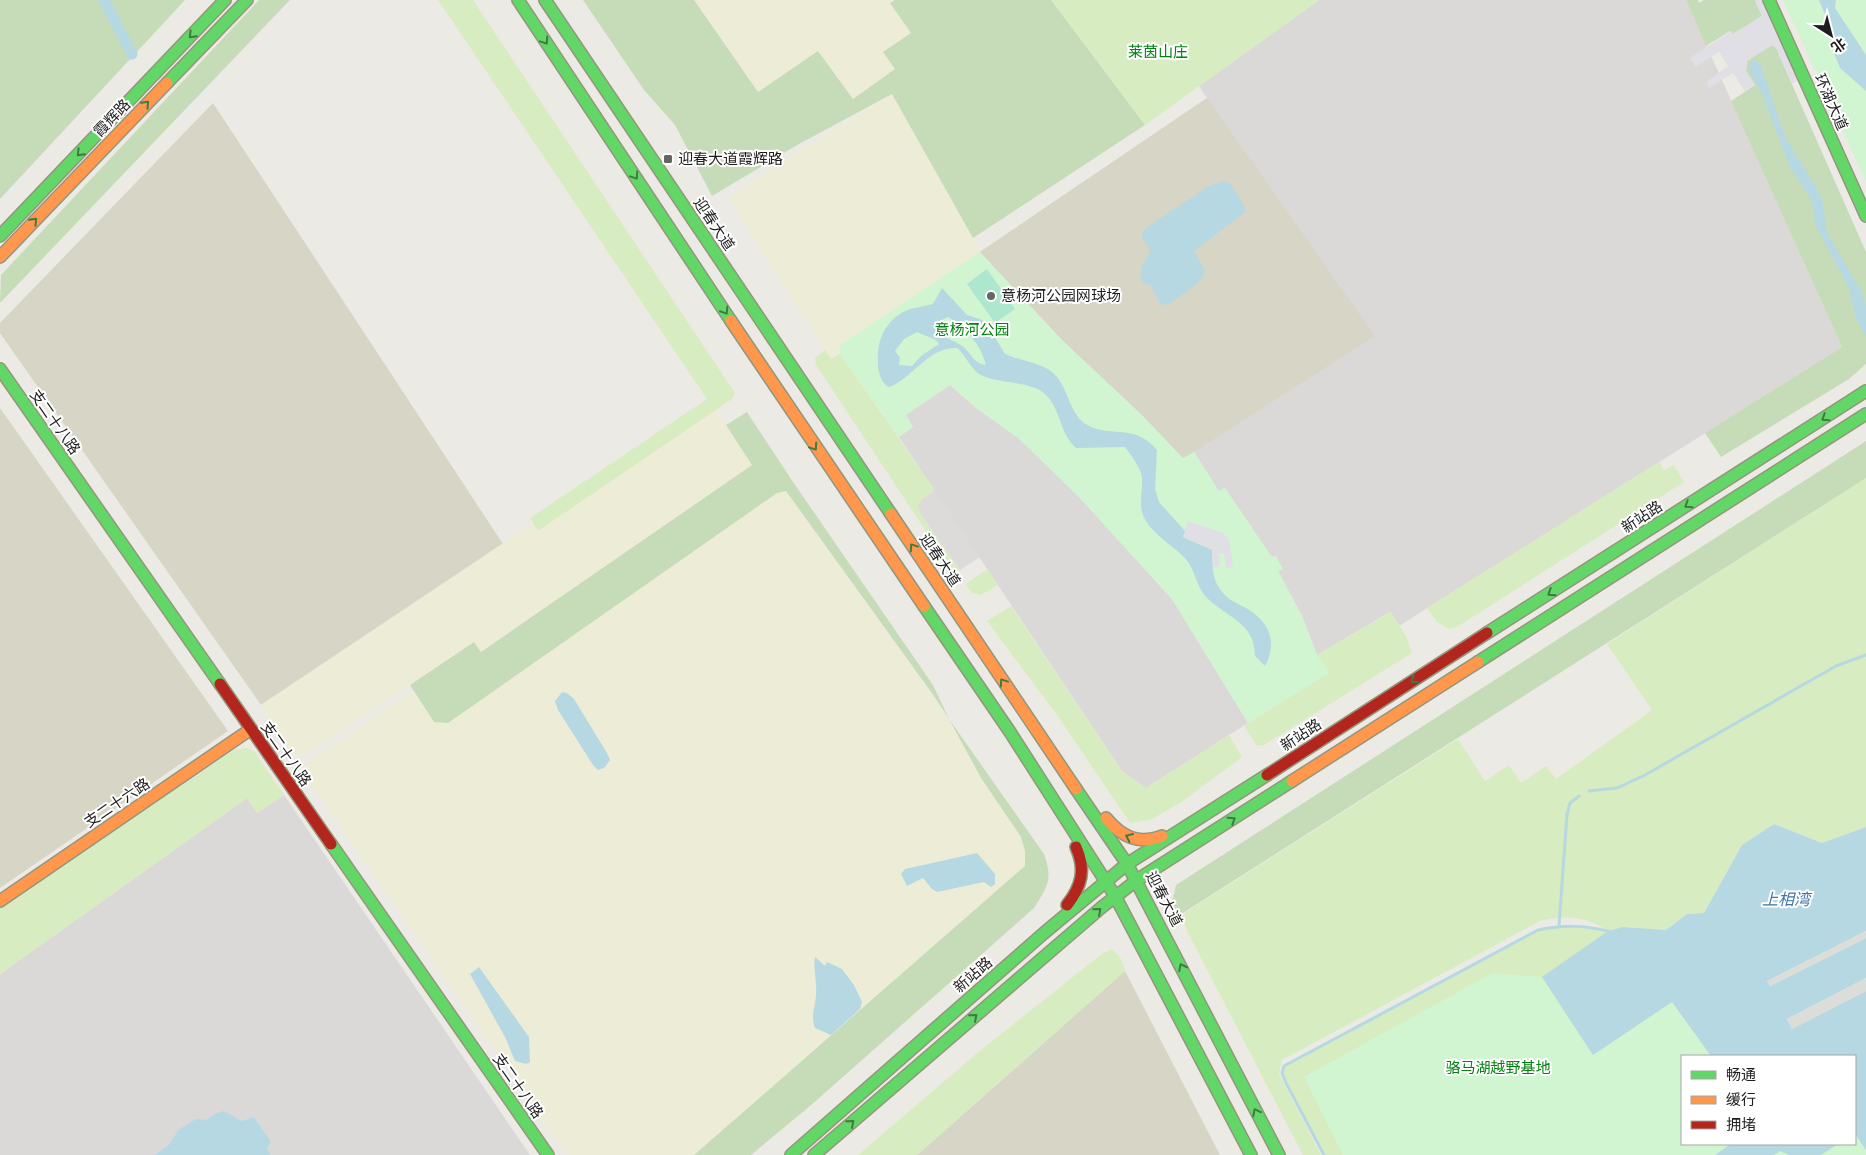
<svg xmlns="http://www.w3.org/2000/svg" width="1866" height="1155" font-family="Poppins,'Noto Sans SC',sans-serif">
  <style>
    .residential { fill: #dbd9d7 }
    .construction { fill: #d6d5c6 }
    .farmland { fill: #ededd7 }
    .grass { fill: #d8ecc1 }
    .forest { fill: #c6dcb8 }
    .park { fill: #d1f4d1 }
    .pitch { fill: #ade7ce }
    .parking { fill: #dcdbd9 }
    .plaza { fill: #e0dfe5 }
    .water { fill: #b6d8e2; fill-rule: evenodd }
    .pier { fill: #dcdcd9 }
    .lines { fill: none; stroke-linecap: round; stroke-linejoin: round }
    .stream { stroke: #b6d8e2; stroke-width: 3 }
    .canal { stroke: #b6d8e2; stroke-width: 11 }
    .fast-casing { stroke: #94967c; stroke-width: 14 }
    .slow-casing { stroke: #94967c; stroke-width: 14 }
    .jam-casing { stroke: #94967c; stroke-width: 14 }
    .fast { stroke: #63d668; stroke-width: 11 }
    .slow { stroke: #ff974d; stroke-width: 11 }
    .jam { stroke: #b3261e; stroke-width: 11 }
    .oneway { stroke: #407a42 }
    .poi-dot { fill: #656563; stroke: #fff; stroke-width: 2 }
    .labels { text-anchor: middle; stroke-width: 4; stroke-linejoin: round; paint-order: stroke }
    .park-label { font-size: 15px; fill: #04820f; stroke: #fff }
    .street-label { font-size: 15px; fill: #1d1d1d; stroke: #fff }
    .poi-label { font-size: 15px; fill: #1d1d1d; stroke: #fff; text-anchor: start }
    .water-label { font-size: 16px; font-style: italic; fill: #4075ab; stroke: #fff }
  </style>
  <rect width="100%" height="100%" fill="#eceae5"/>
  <g class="residential">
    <path d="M 1319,0 L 1686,0 L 1842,347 L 1399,626 L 1390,612 L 1317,655 L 1302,616 L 1278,571 L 1282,568 L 1276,556 L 1272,558 L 1224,488 L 1219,492 L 1194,452 L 1183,459 L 1062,340 L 980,252 L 1207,98 L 1199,86 Z"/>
    <path d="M 950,385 L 976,408 L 1018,437 L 1080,498 L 1172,599 L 1248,723 L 1146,788 L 1122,771 L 899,437 L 913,427 L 905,415 Z"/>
    <path d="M 284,795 L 530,1155 L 0,1155 L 0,974 L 247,798 L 257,813 Z"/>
  </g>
  <g class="construction">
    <path d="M 1207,98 L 1375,336 L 1183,459 L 1142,415 L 1062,340 L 980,252 Z"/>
    <path d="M 213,103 L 503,544 L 261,705 L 0,333 L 0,323 Z"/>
    <path d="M 0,408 L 228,731 L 0,888 Z"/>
    <path d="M 1125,971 L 1220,1155 L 917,1155 Z"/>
  </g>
  <g class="farmland">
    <path d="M 694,0 L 888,0 L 911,33 L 895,69 L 853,100 L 818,51 L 758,92 Z"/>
    <path d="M 892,94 L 980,252 L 841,344 L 840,354 L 831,359 L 728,199 L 778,164 Z"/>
    <path d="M 716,410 L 752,465 L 480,652 L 474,642 L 297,760 L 261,705 L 533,523 L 538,530 Z"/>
    <path d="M 786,491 L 949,719 L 981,778 L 1021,837 L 1025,851 L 1026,866 L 694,1155 L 567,1155 L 300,768 L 413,691 L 434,722 L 777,493 Z"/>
  </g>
  <g class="grass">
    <path d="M 438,0 L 473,0 L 735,393 L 732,399 L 538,531 L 530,518 L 707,399 Z"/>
    <path d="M 1051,0 L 1319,0 L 1145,125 Z"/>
    <path d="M 825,350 L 831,359 L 840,354 L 935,490 L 922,499 L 920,513 L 960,570 L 954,571 L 949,566 L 816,365 L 815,358 Z"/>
    <path d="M 1659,462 L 1664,470 L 1674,465 L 1684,482 L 1457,627 L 1449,629 L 1437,622 L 1427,608 Z"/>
    <path d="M 1866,478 L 1866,827 L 1823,843 L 1774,824 L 1742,845 L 1704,913 L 1687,914 L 1666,930 L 1623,927 L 1711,1056 L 1682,1056 L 1682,1144 L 1465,1155 L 1324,1155 L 1286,1083 L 1282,1073 L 1284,1066 L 1538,930 C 1562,925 1582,926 1606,930 C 1586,916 1563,915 1540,921 L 1282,1060 L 1279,1074 L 1321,1155 L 1303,1155 L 1187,931 L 1181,915 L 1458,739 L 1485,781 L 1509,765 L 1521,783 L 1546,766 L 1556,779 L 1652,710 L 1607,644 Z"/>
    <path d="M 988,569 L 998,585 L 981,595 L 972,593 L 966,585 L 968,582 Z"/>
    <path d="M 1011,606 L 1122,771 L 1146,788 L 1229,735 L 1242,757 L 1180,803 L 1150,820 L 1130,823 L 1057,715 L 987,621 Z"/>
    <path d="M 1391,612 L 1407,638 L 1412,653 L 1264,745 L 1257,746 L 1244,726 L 1328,673 L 1317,655 Z"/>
    <path d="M 247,748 L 255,752 L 284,795 L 257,813 L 247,798 L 0,974 L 0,908 L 234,750 Z"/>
    <path d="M 1112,949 L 1120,957 L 1125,971 L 917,1155 L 858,1155 L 976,1054 L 1103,953 Z"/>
  </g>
  <g class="forest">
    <path d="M 0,0 L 185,0 L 0,199 Z"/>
    <path d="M 259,0 L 290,0 L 0,303 L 1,275 Z"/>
    <path d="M 583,0 L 694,0 L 758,92 L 818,51 L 853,99 L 895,69 L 883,52 L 911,33 L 890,3 L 895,0 L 1051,0 L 1145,125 L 973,238 L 892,94 L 799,144 L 712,196 L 675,125 L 644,90 Z"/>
    <path d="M 1686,0 L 1698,0 L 1699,3 L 1704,0 L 1755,0 L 1762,16 L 1733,34 L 1730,31 L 1706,46 Z"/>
    <path d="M 1772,45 L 1776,48 L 1866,252 L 1866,364 L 1849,379 L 1721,457 L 1705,433 L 1842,347 L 1731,101 L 1755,85 L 1746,71 L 1747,61 Z"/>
    <path d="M 747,412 L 791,479 L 933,685 L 949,719 L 1044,854 C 1053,879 1048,886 1034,908 L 810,1106 L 751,1155 L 694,1155 L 1025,866 L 1025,851 L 1021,837 L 981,778 L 949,719 L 934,696 L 786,491 L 777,493 L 448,723 L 434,722 L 410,685 L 474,642 L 481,652 L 752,465 L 726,425 Z"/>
    <path d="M 1866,441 L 1866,478 L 1178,916 L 1172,903 L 1176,885 Z"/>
  </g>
  <g class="park">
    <path d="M 1783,0 L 1866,0 L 1866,181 Z"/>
    <path d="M 980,252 L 1062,340 L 1142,415 L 1183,458 L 1194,452 L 1219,491 L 1225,488 L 1272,557 L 1275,556 L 1283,569 L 1278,571 L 1302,616 L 1317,655 L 1329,673 L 1248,723 L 1172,599 L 1080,498 L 1018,438 L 976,408 L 950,385 L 906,415 L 913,427 L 899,437 L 840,354 L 840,345 Z"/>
    <path d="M 1492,973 L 1542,977 L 1593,1055 L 1672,1002 L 1711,1056 L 1682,1056 L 1682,1144 L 1855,1144 L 1855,1056 L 1866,1020 L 1866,1155 L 1343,1155 L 1304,1077 Z"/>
  </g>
  <path class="pitch" d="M 987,269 L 1015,309 L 995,323 L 967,284 Z"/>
  <path class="parking" d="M 935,490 L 980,557 L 960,570 L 920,513 L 918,506 L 922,499 Z"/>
  <g class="plaza">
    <path d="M 1755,0 L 1769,0 L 1804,78 L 1792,83 L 1776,48 L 1772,45 L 1747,61 L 1746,71 L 1755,85 L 1745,91 L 1733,73 L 1709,88 L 1706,82 L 1728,66 L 1719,52 L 1696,67 L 1690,58 L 1731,31 L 1733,34 L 1762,16 Z"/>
    <path d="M 1188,521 L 1223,533 L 1229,540 L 1233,567 L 1226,568 L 1224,553 L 1219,554 L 1219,567 L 1212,567 L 1212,550 L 1183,536 Z"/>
  </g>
  <g class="water">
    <path d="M 1819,0 L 1836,0 L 1835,8 L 1866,55 L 1866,91 L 1840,68 L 1834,53 L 1832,32 Z"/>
    <path d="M 1755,59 L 1761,66 L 1785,137 L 1822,197 L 1827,233 L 1863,294 L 1866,307 L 1866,337 L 1856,319 L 1849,288 L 1816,226 L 1811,199 L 1790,167 L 1762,94 L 1750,72 L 1750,64 Z"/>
    <path d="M 1223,181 L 1231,184 C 1234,189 1245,206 1246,211 L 1194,251 L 1204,269 L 1204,276 L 1193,287 L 1169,304 L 1164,305 L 1159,302 L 1151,285 L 1145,284 L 1141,280 L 1142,266 L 1151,251 L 1143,239 L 1142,233 L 1146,228 L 1209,186 Z"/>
    <path d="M 942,288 L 967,315 L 982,320 L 988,326 L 1005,354 C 1022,362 1044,362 1057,377 C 1068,390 1070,412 1084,423 C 1108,440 1133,421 1157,450 L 1155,489 L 1159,502 L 1185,531 L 1183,537 L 1212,550 C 1212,566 1212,581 1223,593 C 1230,601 1238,604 1246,608 C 1269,621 1278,642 1265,666 L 1255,656 C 1255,622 1227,618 1206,597 C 1196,586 1195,568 1184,557 C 1170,543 1148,532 1142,512 C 1139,501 1143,489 1142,477 C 1140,466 1132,457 1125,447 L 1076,448 C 1059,433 1061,408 1044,393 C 1032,382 999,383 983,376 C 971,371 967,356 957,348 C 928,347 913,378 889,387 C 881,383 878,372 878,364 C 876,340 886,318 910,309 C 917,307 926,306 933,304 ZM 948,317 C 967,331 980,342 986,365 C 972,363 972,353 962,346 C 951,338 943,339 933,327 L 935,323 ZM 917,332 L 936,340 L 939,344 L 921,356 L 912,366 L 899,365 L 900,358 L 895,351 L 904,339 Z"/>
    <path d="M 562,692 L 567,693 L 574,699 L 607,753 L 610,760 L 604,768 L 598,770 L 593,765 L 558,710 L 555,701 Z"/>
    <path d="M 1774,824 L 1822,843 L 1866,827 L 1866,931 L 1767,981 L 1770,986 L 1866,938 L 1866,978 L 1787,1019 L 1792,1029 L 1866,991 L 1866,1150 L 1855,1134 L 1855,1056 L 1711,1056 L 1672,1002 L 1593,1055 L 1542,977 L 1608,931 L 1623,927 L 1666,930 L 1687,914 L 1704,913 L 1742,845 Z"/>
    <path d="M 977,853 L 995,874 L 995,884 L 991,887 L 984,882 L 937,892 L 932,889 L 923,878 L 907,886 L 901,874 L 905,869 Z"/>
    <path d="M 815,957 L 825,966 L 827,962 L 842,969 L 854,985 L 862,1002 L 860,1009 L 831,1035 L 815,1028 C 810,1016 816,1006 816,993 C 817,982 813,968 815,957 Z"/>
    <path d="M 479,967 L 529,1037 L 530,1062 L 526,1064 L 515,1061 L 506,1039 L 470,974 Z"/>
    <path d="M 224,1111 L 242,1121 L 254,1117 L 271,1142 L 267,1148 L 270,1155 L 155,1155 L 170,1144 L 178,1130 L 196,1119 L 206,1120 L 214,1114 Z"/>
    <path d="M 1731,1144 L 1838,1144 L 1821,1155 L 1789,1155 L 1780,1151 L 1774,1155 L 1715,1155 Z"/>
  </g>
  <g class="pier">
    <path d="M 1866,931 L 1866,938 L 1770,986 L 1767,981 Z"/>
    <path d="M 1866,978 L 1866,991 L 1792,1029 L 1787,1019 Z"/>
  </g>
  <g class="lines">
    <g class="stream">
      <path d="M 1589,791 L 1617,788 L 1645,775 L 1836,666 L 1866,655"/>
      <path d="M 1559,926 L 1567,814 L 1570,803 L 1579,796"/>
      <path d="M 1324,1155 L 1286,1083 L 1282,1073 L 1284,1066 L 1538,930 C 1563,925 1583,925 1608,931"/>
    </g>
    <path class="canal" d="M 104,0 L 132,54"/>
    <defs>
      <g id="fast">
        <path d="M 518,0 L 731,321"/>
        <path d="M 545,0 L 891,514"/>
        <path d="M 1769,0 L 1866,216"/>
        <path d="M 167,83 L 247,0"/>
        <path d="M 0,236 L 225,0"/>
        <path d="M 0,369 L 220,684"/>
        <path d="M 924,606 L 1010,732 L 1115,896 L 1251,1155"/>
        <path d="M 1487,633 L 1866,391"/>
        <path d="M 1478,662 L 1866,414"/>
        <path d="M 1076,789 L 1127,864 L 1279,1155"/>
        <path d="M 331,844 L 548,1155"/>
        <path d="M 791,1155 L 1044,933 L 1127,864 L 1267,775"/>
        <path d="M 814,1155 L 1102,907 L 1137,880 L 1292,781"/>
      </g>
      <g id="slow">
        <path d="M 0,257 L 167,83"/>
        <path d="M 731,321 L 924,606"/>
        <path d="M 891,514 L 1076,789"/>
        <path d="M 1292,781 L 1478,662"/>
        <path d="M 1106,818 C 1122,837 1138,845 1162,836"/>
        <path d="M 0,901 L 251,729"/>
      </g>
      <g id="jam">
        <path d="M 220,684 L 331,844"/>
        <path d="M 1267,775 L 1487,633"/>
        <path d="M 1067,905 C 1082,886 1086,869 1076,847"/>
      </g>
    </defs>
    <use href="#fast" class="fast-casing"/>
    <use href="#slow" class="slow-casing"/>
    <use href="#jam" class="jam-casing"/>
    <use href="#fast" class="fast"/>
    <use href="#slow" class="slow"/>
    <use href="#jam" class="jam"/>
  </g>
  <defs><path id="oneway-chevron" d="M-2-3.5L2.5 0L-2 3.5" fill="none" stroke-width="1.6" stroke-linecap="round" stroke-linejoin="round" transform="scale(1.25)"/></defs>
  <g class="oneway">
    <use href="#oneway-chevron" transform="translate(192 35) rotate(134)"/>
    <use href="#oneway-chevron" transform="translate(545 41) rotate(56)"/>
    <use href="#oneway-chevron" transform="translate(146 104) rotate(-46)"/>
    <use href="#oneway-chevron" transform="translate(80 153) rotate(134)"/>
    <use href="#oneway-chevron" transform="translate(635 176) rotate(56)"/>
    <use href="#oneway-chevron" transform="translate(34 221) rotate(-46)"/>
    <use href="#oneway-chevron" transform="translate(725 311) rotate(57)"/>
    <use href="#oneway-chevron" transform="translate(1825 418) rotate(147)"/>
    <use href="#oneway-chevron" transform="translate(814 447) rotate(56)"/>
    <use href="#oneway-chevron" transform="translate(1688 505) rotate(147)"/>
    <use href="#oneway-chevron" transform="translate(913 547) rotate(-124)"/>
    <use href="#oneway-chevron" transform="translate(1551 593) rotate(147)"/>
    <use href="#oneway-chevron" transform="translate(1414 680) rotate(147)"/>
    <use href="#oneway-chevron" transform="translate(1003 682) rotate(-124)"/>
    <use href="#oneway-chevron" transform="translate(1232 820) rotate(-33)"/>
    <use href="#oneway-chevron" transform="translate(1129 837) rotate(-156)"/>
    <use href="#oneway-chevron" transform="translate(1098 911) rotate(-41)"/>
    <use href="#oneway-chevron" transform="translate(1182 967) rotate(-117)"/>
    <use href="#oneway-chevron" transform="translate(974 1017) rotate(-41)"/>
    <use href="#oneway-chevron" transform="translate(1256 1112) rotate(-117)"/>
    <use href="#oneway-chevron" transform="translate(851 1123) rotate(-41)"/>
  </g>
  <g class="poi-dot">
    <rect x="663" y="154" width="10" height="10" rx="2.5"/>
    <circle cx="991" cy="296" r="5"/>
  </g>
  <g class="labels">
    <g class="park-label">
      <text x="1158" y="57">莱茵山庄</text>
      <text x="972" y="335">意杨河公园</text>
      <text x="1498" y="1073">骆马湖越野基地</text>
    </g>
    <g class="street-label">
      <text transform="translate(1831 102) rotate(66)" y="5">环湖大道</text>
      <text transform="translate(112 118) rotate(-46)" y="5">霞辉路</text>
      <text transform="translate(714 224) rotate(56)" y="5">迎春大道</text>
      <text transform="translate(55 422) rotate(55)" y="5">支二十八路</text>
      <text transform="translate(1642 517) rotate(-33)" y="5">新站路</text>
      <text transform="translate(940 560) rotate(56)" y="5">迎春大道</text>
      <text transform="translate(1301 735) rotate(-33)" y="5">新站路</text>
      <text transform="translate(286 754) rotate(55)" y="5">支二十八路</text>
      <text transform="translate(117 803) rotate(-34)" y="5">支二十六路</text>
      <text transform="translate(1164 899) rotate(62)" y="5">迎春大道</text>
      <text transform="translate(973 975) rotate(-41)" y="5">新站路</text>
      <text transform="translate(518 1086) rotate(55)" y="5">支二十八路</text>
    </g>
    <g class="poi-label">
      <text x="678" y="164">迎春大道霞辉路</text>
      <text x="1001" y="301">意杨河公园网球场</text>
    </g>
    <g class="water-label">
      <text x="1786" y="905">上相湾</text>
    </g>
  </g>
  <rect x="1681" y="1055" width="175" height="90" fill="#ffffff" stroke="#a5a5a5"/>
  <rect x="1691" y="1071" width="25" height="8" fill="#63d668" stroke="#a5a5a5"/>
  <text x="1726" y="1080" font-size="15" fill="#1d1d1d">畅通</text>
  <rect x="1691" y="1096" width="25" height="8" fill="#ff974d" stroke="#a5a5a5"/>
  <text x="1726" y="1105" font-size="15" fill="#1d1d1d">缓行</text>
  <rect x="1691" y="1121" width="25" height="8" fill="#b3261e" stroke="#a5a5a5"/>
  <text x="1726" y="1130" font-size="15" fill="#1d1d1d">拥堵</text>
  <g transform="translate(1831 35) rotate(144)" stroke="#ffffff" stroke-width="4" paint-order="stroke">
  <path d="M0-4L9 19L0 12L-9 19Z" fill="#1d1d1d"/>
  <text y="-8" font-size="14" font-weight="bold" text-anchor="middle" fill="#1d1d1d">北</text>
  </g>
</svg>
